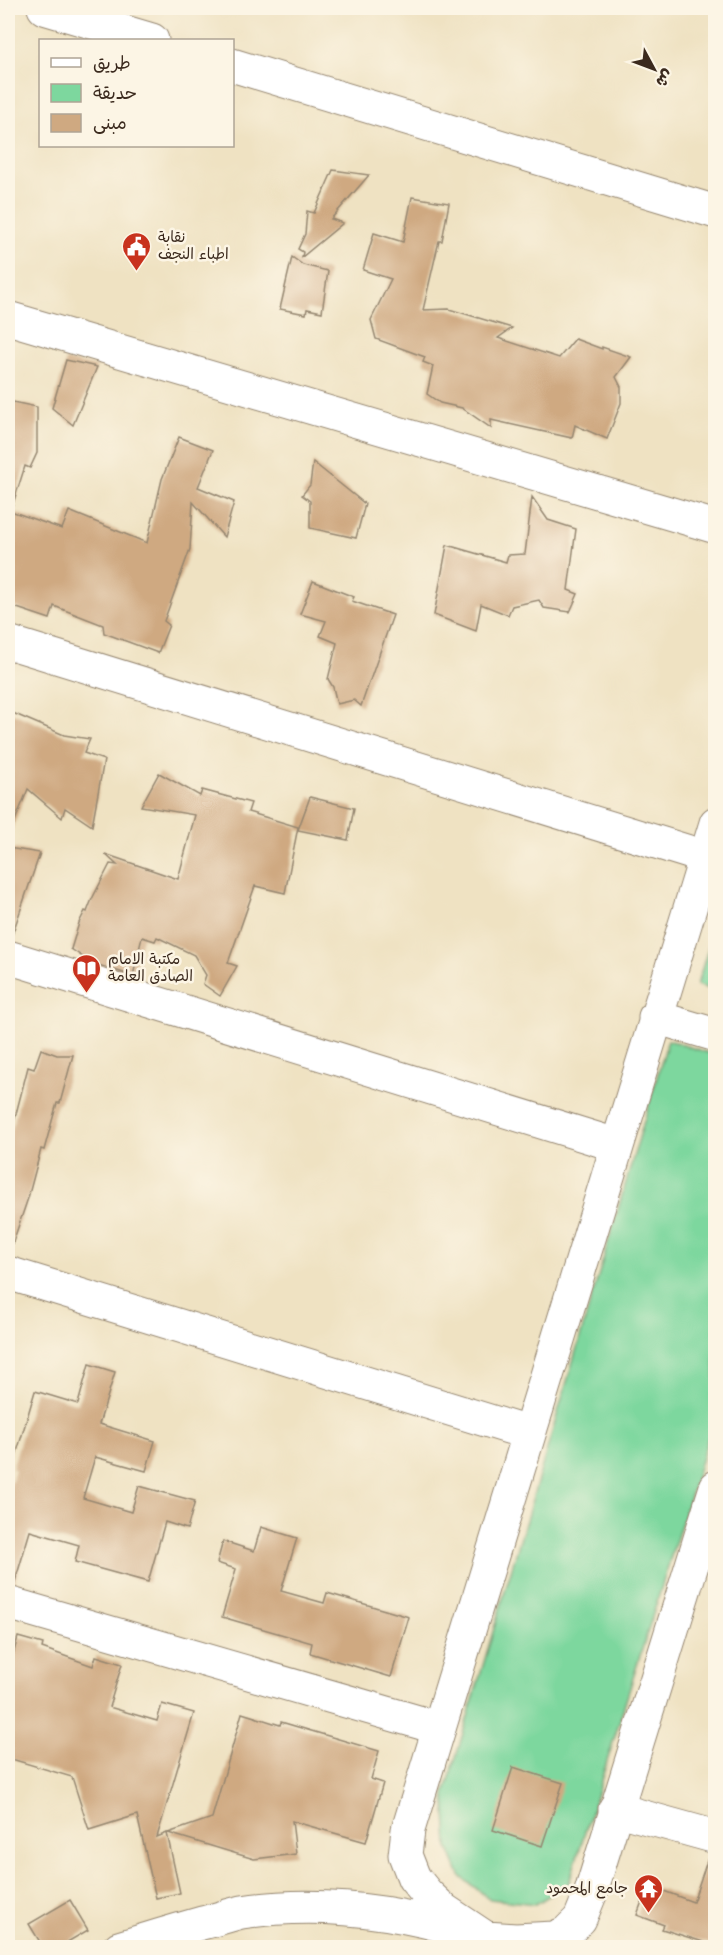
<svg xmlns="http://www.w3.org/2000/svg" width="723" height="1955" font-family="'Playpen Sans','Playpen Sans Arabic',sans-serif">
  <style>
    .green { fill: #7dd79e; stroke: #5c805e; stroke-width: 1.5 }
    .building { fill: #cfa981 }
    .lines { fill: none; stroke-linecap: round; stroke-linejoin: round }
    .minor-casing { stroke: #958670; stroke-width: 35 }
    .minor { stroke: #fff; stroke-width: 33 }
    .labels { text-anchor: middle; stroke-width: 5; stroke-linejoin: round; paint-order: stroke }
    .poi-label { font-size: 15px; fill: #3b2a1e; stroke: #fcf5e5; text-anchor: start }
  </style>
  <rect width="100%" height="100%" fill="#fcf5e5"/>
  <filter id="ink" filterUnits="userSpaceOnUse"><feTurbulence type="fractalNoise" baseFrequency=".0167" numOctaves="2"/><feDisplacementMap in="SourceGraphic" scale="12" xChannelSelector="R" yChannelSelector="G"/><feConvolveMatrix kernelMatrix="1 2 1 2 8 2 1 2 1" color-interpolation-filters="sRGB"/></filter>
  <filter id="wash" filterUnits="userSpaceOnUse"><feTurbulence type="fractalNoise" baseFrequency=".008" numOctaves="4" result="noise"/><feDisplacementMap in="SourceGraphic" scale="24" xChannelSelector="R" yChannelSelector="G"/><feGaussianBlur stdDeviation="1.35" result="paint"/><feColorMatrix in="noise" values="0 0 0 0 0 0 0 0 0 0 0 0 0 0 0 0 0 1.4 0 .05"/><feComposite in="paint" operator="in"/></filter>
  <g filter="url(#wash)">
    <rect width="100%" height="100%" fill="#efe2c2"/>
    <g class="green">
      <path d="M 715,926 L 715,991 L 697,985 Z"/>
      <path d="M 668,1040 L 715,1055 L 715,1416 L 569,1883 L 536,1904 L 490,1899 L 460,1876 L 448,1847 L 445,1794 Z"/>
      <path d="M 275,1942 L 368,1943 L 391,1947 L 244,1947 Z"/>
    </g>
    <g id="blocks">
      <g class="building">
        <path d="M 333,170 L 369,175 L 331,219 L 343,223 L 302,257 L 303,252 L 298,249 L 305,234 L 307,211 L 314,213 Z"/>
        <path d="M 412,197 L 449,203 L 442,241 L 439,241 L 423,310 L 449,309 L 512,328 L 498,338 L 559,358 L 575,339 L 602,349 L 602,347 L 631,357 L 616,377 L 621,387 L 621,403 L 607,439 L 575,425 L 572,438 L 491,420 L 491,428 L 462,408 L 440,403 L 427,394 L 433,366 L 423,362 L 425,357 L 376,339 L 371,320 L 391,279 L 363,270 L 374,233 L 403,242 Z"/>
        <path d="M 292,257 L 303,265 L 328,271 L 322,312 L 307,309 L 306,314 L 280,309 Z"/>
        <path d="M 66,360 L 97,367 L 73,425 L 52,408 Z"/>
        <path d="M 8,401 L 37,407 L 37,453 L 30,468 L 25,466 L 13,504 L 8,504 Z"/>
        <path d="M 179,437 L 213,450 L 198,487 L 234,502 L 224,537 L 193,502 L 190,549 L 164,621 L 169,625 L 158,653 L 104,633 L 103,625 L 54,606 L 50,619 L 8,605 L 8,510 L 62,529 L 69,511 L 147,543 L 162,479 Z"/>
        <path d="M 313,462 L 365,504 L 356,538 L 310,528 L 310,501 L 302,495 L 310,485 Z"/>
        <path d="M 532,497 L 548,520 L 576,529 L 568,590 L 578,594 L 570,612 L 544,608 L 539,600 L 512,606 L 508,615 L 481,604 L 476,631 L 434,615 L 447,545 L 506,562 L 508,555 L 525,554 Z"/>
        <path d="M 313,581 L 354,597 L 352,601 L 393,615 L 361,706 L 354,700 L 337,704 L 333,687 L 328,679 L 337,643 L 320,636 L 326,621 L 300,614 Z"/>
        <path d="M 8,711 L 64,735 L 90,739 L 84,753 L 104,760 L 92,826 L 65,808 L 62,818 L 28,789 L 8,838 Z"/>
        <path d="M 159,773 L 200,796 L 202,790 L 251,803 L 248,812 L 298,827 L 285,893 L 255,886 L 228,963 L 237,966 L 220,996 L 203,984 L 206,975 L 194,955 L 157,937 L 155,941 L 142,937 L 133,976 L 92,963 L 71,949 L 79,923 L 85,911 L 87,912 L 92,899 L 110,864 L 117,865 L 105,854 L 178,879 L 195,815 L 141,806 Z"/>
        <path d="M 310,797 L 354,808 L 348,840 L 298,830 Z"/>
        <path d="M 8,848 L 40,853 L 11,938 L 8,937 Z"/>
        <path d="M 41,1049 L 57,1055 L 73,1055 L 60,1103 L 57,1103 L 44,1150 L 41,1149 L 28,1198 L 11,1248 L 8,1247 L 8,1145 L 28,1067 L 34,1069 Z"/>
        <path d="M 89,1364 L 115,1372 L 99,1424 L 155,1441 L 146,1471 L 95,1457 L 83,1498 L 131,1512 L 139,1486 L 195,1501 L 187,1529 L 165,1522 L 148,1582 L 75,1562 L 79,1545 L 30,1531 L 14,1585 L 8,1585 L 8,1495 L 15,1469 L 12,1469 L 35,1391 L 78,1404 Z"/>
        <path d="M 261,1527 L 297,1538 L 281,1591 L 324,1603 L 327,1593 L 409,1617 L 391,1677 L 310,1653 L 312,1643 L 222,1617 L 236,1569 L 217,1563 L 223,1541 L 254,1551 Z"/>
        <path d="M 18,1637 L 43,1644 L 42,1648 L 93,1666 L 96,1656 L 122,1664 L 109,1707 L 157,1721 L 162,1704 L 194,1713 L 157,1837 L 167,1833 L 180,1893 L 156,1898 L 137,1815 L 89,1830 L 72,1777 L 8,1758 L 8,1673 Z"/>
        <path d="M 242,1713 L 280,1725 L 281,1722 L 379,1751 L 371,1779 L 383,1783 L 366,1842 L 292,1821 L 296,1854 L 254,1859 L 168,1833 L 212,1818 Z"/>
        <path d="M 513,1767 L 563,1783 L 542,1846 L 493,1830 Z"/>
        <path d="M 709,1855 L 716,1855 L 716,1946 L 662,1929 L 664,1925 L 637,1915 L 648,1885 L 693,1902 Z"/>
        <path d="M 70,1900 L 88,1930 L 59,1947 L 43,1947 L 29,1924 Z"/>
      </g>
    </g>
  </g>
  <g filter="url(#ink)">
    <use href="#blocks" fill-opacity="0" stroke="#958670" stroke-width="1.5"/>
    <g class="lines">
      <defs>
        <g id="minor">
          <path d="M 44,8 L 152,40"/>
          <path d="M 232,65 L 716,212"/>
          <path d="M 8,318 L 716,527"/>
          <path d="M 8,642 L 705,857"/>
          <path d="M 716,823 L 408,1830 L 405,1855 L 414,1878 L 427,1894 L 444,1910 L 486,1938 L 516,1940 L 554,1938 L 566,1933 L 580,1919 L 591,1892 L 716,1487"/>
          <path d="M 8,957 L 616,1145"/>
          <path d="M 655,1017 L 716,1035"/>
          <path d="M 8,1273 L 528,1433"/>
          <path d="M 8,1603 L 439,1728"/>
          <path d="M 615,1809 L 716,1837"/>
          <path d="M 119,1948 C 147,1939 174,1931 202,1923 C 215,1920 229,1915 242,1912 C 316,1901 392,1910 463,1931"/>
        </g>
      </defs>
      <use href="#minor" class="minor-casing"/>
      <use href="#minor" class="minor"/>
    </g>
  </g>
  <defs>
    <symbol id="civic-pin" viewBox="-11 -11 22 30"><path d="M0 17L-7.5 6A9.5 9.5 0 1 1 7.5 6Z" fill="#c8321e" stroke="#fcf5e5"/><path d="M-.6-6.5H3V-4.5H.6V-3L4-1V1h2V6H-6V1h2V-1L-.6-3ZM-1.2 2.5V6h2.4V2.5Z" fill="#fff"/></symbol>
    <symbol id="library-pin" viewBox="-11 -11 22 30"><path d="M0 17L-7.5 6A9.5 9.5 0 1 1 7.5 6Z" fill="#c8321e" stroke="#fcf5e5"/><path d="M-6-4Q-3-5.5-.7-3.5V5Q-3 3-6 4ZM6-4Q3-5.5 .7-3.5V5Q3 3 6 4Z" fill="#fff"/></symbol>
    <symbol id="temple-pin" viewBox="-11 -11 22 30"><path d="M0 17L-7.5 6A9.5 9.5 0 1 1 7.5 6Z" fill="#c8321e" stroke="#fcf5e5"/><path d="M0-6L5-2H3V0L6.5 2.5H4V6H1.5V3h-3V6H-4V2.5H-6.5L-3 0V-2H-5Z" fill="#fff"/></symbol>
  </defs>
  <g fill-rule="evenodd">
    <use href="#civic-pin" x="120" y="230" width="33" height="45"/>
    <use href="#library-pin" x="70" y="952" width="33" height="45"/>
    <use href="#temple-pin" x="632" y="1872" width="33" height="45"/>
  </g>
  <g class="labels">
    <g class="poi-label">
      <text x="158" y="242">نقابة<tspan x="158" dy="17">اطباء النجف</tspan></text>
      <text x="108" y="964">مكتبة الامام<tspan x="108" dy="17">الصادق العامة</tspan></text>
      <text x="628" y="1893" text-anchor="end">جامع المحمود</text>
    </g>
  </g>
  <rect width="723" height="1955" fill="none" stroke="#fcf5e5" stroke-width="30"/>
  <rect x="39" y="39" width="195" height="108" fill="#fcf5e5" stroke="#afa495" stroke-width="1.5"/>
  <rect x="51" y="58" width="30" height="9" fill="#ffffff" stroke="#afa495" stroke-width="1.5"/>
  <text x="93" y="69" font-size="18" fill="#3b2a1e">طريق</text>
  <rect x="51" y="84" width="30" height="18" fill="#7dd79e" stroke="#afa495" stroke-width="1.5"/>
  <text x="93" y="99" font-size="18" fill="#3b2a1e">حديقة</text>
  <rect x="51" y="114" width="30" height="18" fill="#cfa981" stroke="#afa495" stroke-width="1.5"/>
  <text x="93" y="129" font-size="18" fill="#3b2a1e">مبنى</text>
  <g transform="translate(654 69) rotate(131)" stroke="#fcf5e5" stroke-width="4.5" paint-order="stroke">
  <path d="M0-4.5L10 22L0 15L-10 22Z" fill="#3b2a1e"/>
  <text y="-9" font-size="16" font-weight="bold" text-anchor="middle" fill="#3b2a1e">ش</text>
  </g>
</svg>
